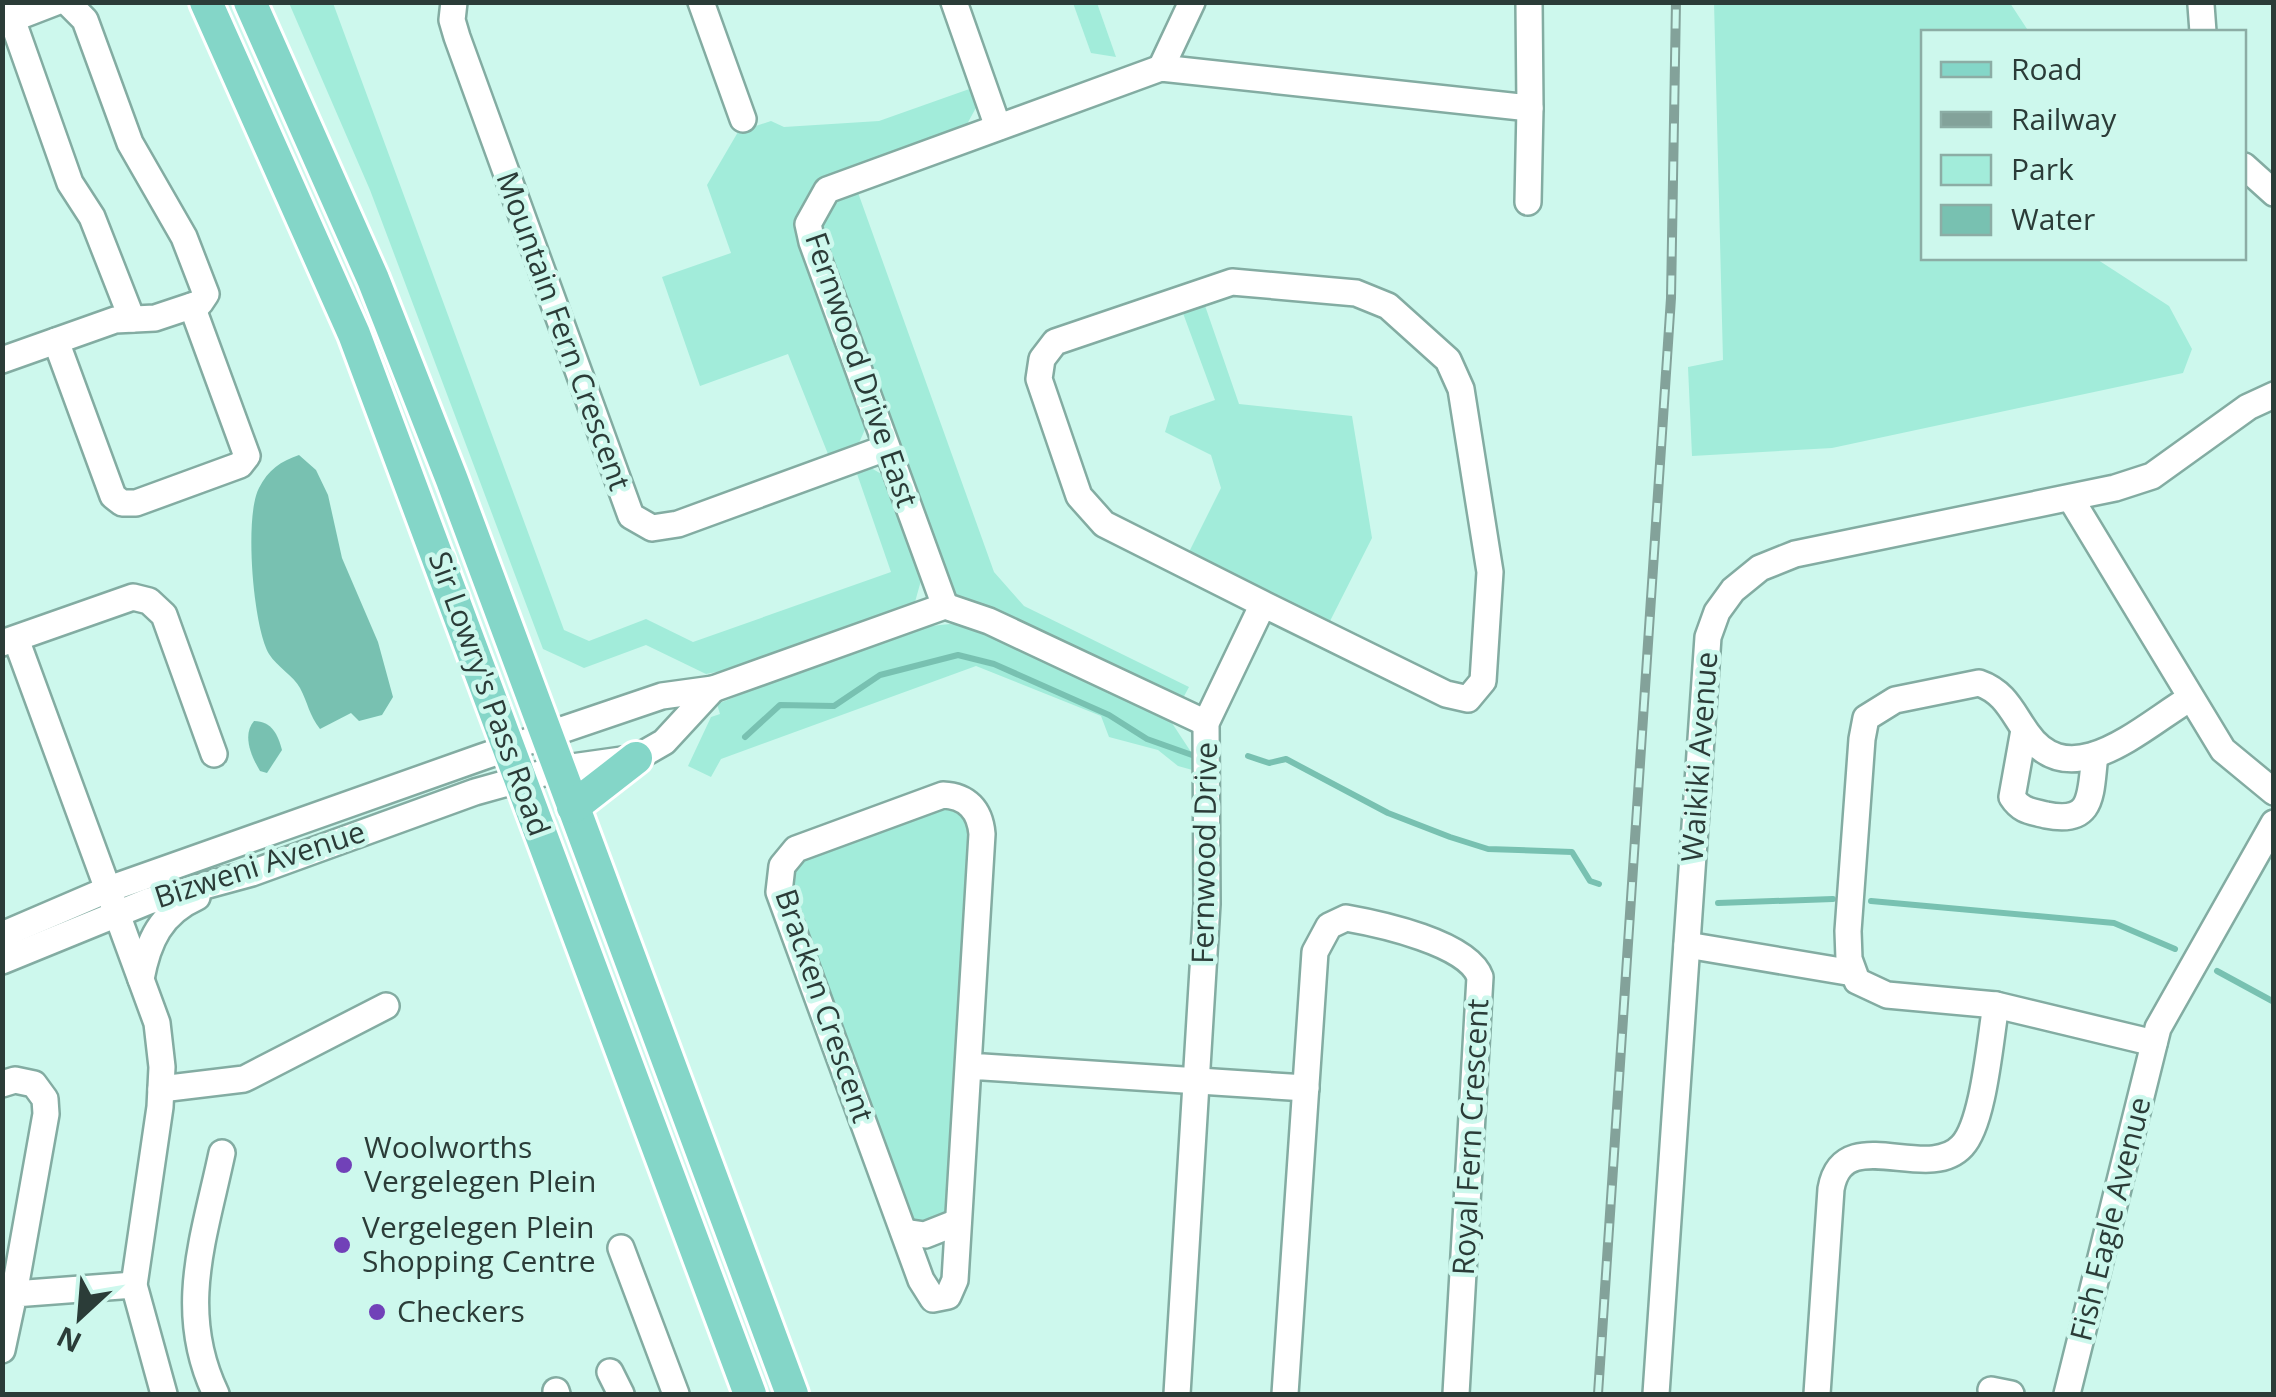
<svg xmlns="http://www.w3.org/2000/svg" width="2276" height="1397" font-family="'Open Sans',sans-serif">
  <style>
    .green { fill: #a2ecda }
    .water { fill: #78c1b1 }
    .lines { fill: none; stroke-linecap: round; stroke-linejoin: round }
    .stream { stroke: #78c1b1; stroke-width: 6 }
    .minor-casing { stroke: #83aca2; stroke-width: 30 }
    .major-casing { stroke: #fff; stroke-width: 38 }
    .minor { stroke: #fff; stroke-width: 25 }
    .major { stroke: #84d6c8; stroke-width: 32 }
    .rail-casing { stroke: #83a29a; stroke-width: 10 }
    .rail { stroke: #cdf8ed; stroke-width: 6; stroke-dasharray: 19; stroke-linecap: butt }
    .poi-dot { fill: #7141b8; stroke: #cdf8ed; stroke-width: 4 }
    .labels { text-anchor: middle; stroke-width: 9; stroke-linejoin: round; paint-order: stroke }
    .street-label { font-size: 30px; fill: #2b3c38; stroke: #cdf8ed }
    .poi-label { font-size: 30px; fill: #2b3c38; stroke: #cdf8ed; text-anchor: start }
  </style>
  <rect width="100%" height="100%" fill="#cdf8ed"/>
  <g class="green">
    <path d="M 1714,2 L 2010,3 L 2029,32 L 1924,32 L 1924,258 L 2095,258 L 2169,306 L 2192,349 L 2183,373 L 1832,448 L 1692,456 L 1688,367 L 1723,360 Z"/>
    <path d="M 289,3 L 333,3 L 564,630 L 589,641 L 646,619 L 693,642 L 891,572 L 855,468 L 871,468 L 885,476 L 922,577 L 915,602 L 737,668 L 706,674 L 646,645 L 584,668 L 543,649 L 370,190 Z"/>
    <path d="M 1073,3 L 1097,3 L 1116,57 L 1091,53 Z"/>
    <path d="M 975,87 L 978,104 L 966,126 L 826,177 L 804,202 L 802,235 L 867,425 L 858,445 L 830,459 L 788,354 L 700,386 L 662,277 L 731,253 L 707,185 L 738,132 L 771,121 L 784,127 L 879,121 Z"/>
    <path d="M 856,187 L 994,572 L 1024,606 L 1189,687 L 1182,700 L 952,593 L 822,233 L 828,203 Z"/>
    <path d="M 1202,297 L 1239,404 L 1352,416 L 1372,538 L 1328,625 L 1187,556 L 1221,488 L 1211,455 L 1165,432 L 1170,416 L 1215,400 L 1180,305 Z"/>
    <path d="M 950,624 L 976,627 L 1170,720 L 1191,752 L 1196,771 L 1178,766 L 1158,750 L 1109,737 L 1101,716 L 976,666 L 721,759 L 711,777 L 688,766 L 711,717 L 720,714 L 717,704 C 790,676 870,630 950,624 Z"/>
    <path d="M 934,805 L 956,806 L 973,824 L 949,1215 L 918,1225 L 909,1213 L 790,891 L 796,862 Z"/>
  </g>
  <g class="water">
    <path d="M 299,455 L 316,470 L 328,495 L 342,558 L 378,642 L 393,697 L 382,715 L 359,721 L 351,713 L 320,729 C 309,715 308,703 300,688 C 294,676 277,667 269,654 C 253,627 244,516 259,488 C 268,470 281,461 299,455 Z"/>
    <path d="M 254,721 C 272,721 278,735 282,750 L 267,773 L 260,771 C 251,756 242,735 254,721 Z"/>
  </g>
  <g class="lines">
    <g class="stream">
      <path d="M 745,737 L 780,705 L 834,706 L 880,675 L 958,655 L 994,664 L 1109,715 L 1147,739 L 1192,755"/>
      <path d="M 1248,756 L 1269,763 L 1286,759 L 1388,813 L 1450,837 L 1488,849 L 1572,852 L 1590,881 L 1599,884"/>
      <path d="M 1871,901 L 2114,923 L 2175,949"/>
      <path d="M 1718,903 L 1833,899"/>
      <path d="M 2217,971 L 2274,1002"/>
    </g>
    <defs>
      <g id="minor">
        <path d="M 454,2 L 452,20 L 457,37 L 631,516 L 652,528 L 678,524 L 886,448"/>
        <path d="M 701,2 L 743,119"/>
        <path d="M 954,2 L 998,127"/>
        <path d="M 2201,5 L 2203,32"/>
        <path d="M 2,11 L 12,19 L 70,183 L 92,217 L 132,319"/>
        <path d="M 12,19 L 56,2"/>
        <path d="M 1161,68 L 1192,2"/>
        <path d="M 2244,166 L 2274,193"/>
        <path d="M 1528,202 L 1530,108"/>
        <path d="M 56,341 L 113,496 L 122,503 L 136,503 L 240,465 L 247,456 L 192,306"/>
        <path d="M 2,360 L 115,320 L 155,318 L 200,303 L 206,294 L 184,237 L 130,143 L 85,20 L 67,2"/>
        <path d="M 2071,499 L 2223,750 L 2274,792"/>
        <path d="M 945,606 L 812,242 L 808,224 L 827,190 L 1161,68 L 1530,108 L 1529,2"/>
        <path d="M 16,639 L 157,1023 L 162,1067 L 160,1107 L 134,1285 L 164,1394"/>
        <path d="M 2,643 L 133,597 L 149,601 L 164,615 L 214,754"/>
        <path d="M 2024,730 L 2012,797 C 2021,811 2030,811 2046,815 C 2095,825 2090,793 2095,755"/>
        <path d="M 2,935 L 109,889 L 482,757 L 662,696 L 713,689 L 945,606 L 989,621 L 1206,723"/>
        <path d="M 1687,945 L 1853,973"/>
        <path d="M 2,961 L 149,901 L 252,873 L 475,792 L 558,769 L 636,758 L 664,742 L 713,689"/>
        <path d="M 141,979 C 148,941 161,913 197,897"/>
        <path d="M 2154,1043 L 1996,1005 L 1887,995 L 1857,981 L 1849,959 L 1848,931 L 1862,739 L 1866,718 L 1895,700 L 1979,683 C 2005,692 2012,712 2027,733 C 2071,796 2142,727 2189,699"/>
        <path d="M 968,1066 L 982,834 C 980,810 967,796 943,795 L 796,849 L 782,866 L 779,892 L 921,1280 L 933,1299 L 948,1296 L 955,1280 L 968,1066 L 1306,1088"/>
        <path d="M 2,1084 L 15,1080 L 34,1084 L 45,1099 L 46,1114 L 14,1294"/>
        <path d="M 161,1089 L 244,1079 L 386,1006"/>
        <path d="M 904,1232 L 925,1235 L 958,1222"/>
        <path d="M 621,1248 L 676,1394"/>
        <path d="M 2,1350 L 14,1294 L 134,1285"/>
        <path d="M 610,1372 L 621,1394"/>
        <path d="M 1991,1390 L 2011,1394"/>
        <path d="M 556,1391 L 557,1394"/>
        <path d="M 216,1394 C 176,1311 204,1238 222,1153"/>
        <path d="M 1177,1394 L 1207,904 L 1206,723 L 1263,604 L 1104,524 L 1079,496 L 1039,379 L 1042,359 L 1055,342 L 1232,282 L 1356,293 L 1388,306 L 1448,360 L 1461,389 L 1490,572 L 1483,681 L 1468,699 L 1446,694 L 1263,604"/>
        <path d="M 1285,1394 L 1315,952 L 1329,926 L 1346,918 C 1380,924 1468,943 1480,977 L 1456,1394"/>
        <path d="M 1656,1394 L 1708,637 L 1717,612 L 1733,590 L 1760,568 L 1795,554 L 2115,488 L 2152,476 L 2248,407 L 2274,395"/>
        <path d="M 1817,1394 L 1831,1189 C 1843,1121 1927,1184 1962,1146 C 1984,1123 1990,1039 1996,1005"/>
        <path d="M 2067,1394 L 2158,1028 L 2274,823"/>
      </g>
      <g id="major">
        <path d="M 206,2 L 354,334 L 750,1394"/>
        <path d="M 250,2 L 373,279 L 452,480 L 792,1394"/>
        <path d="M 573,807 L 636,758"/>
      </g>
    </defs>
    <use href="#minor" class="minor-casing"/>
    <use href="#major" class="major-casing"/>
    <use href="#minor" class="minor"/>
    <use href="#major" class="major"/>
    <defs>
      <path id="rail" d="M 1598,1394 L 1671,298 L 1676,2"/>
    </defs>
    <use href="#rail" class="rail-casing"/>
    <use href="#rail" class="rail"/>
  </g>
  <g class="poi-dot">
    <circle cx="344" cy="1165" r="10"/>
    <circle cx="342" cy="1245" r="10"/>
    <circle cx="377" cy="1312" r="10"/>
  </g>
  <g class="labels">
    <g class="street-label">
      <text transform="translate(563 331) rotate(70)" y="10">Mountain Fern Crescent</text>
      <text transform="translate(861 370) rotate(71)" y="10">Fernwood Drive East</text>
      <text transform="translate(489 694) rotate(70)" y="10">Sir Lowry's Pass Road</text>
      <text transform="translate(1700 757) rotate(-86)" y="10">Waikiki Avenue</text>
      <text transform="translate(1205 853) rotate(-89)" y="10">Fernwood Drive</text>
      <text transform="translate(260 865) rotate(-18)" y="10">Bizweni Avenue</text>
      <text transform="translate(824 1006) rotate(71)" y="10">Bracken Crescent</text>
      <text transform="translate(1471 1137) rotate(-87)" y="10">Royal Fern Crescent</text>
      <text transform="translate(2111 1219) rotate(-76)" y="10">Fish Eagle Avenue</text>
    </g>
    <g class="poi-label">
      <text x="364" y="1158">Woolworths<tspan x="364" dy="34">Vergelegen Plein</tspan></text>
      <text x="362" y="1238">Vergelegen Plein<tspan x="362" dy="34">Shopping Centre</tspan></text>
      <text x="397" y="1322">Checkers</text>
    </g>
  </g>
  <rect width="2276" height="1397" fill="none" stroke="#2b3c38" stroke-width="10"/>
  <rect x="1921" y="30" width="325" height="230" fill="#cdf8ed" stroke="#8cada5" stroke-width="2.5"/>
  <rect x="1941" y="62" width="50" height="15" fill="#84d6c8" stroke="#8cada5" stroke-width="2.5"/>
  <text x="2011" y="80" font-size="30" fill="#2b3c38">Road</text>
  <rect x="1941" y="112" width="50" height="15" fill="#83a29a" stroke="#8cada5" stroke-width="2.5"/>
  <text x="2011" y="130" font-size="30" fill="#2b3c38">Railway</text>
  <rect x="1941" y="155" width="50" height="30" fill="#a2ecda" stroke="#8cada5" stroke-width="2.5"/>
  <text x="2011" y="180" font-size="30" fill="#2b3c38">Park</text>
  <rect x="1941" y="205" width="50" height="30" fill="#78c1b1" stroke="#8cada5" stroke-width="2.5"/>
  <text x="2011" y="230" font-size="30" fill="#2b3c38">Water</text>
  <g transform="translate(80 1317) rotate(206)" stroke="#cdf8ed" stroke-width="8" paint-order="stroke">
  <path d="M0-8L18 38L0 25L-18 38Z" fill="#2b3c38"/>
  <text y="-15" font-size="28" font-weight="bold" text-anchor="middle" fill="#2b3c38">N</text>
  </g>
</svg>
